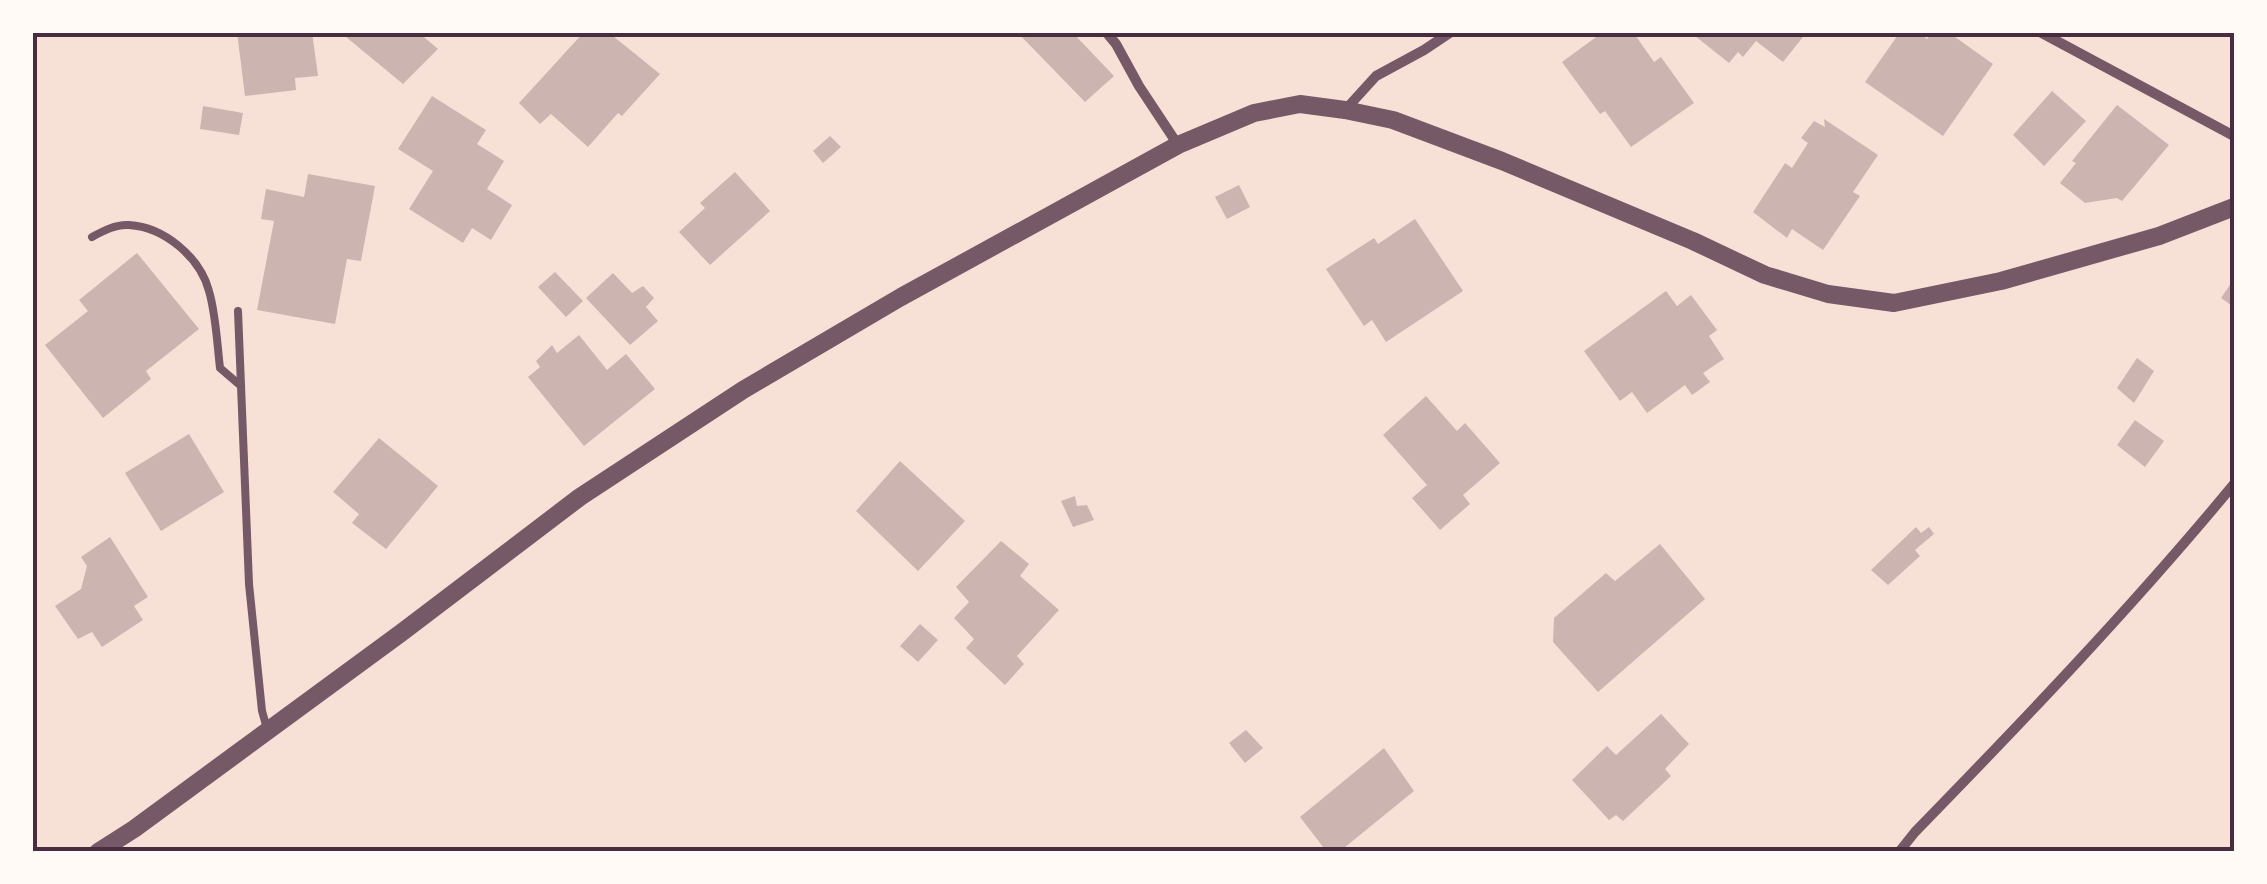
<svg xmlns="http://www.w3.org/2000/svg" width="2267" height="884" font-family="'IBM Plex Serif',serif">
  <style>
    .building { fill: #ccb4b1 }
    .lines { fill: none; stroke-linecap: round; stroke-linejoin: round }
    .service { stroke: #755966; stroke-width: 8 }
    .minor { stroke: #755966; stroke-width: 10 }
    .tertiary { stroke: #755966; stroke-width: 18 }
    .neatline { fill: none; stroke: #4a2c40; stroke-width: 4 }
  </style>
  <rect width="100%" height="100%" fill="#f7e1d7"/>
  <g class="building">
    <path d="M 237,32 L 312,32 L 318,76 L 295,78 L 296,90 L 245,96 Z"/>
    <path d="M 340,32 L 418,32 L 438,49 L 403,84 Z"/>
    <path d="M 584,32 L 608,32 L 660,74 L 622,116 L 618,113 L 588,147 L 551,114 L 540,124 L 519,103 Z"/>
    <path d="M 1017,32 L 1072,32 L 1114,76 L 1085,102 Z"/>
    <path d="M 1603,32 L 1633,32 L 1654,62 L 1661,57 L 1694,103 L 1631,147 L 1605,111 L 1600,114 L 1562,62 Z"/>
    <path d="M 1690,32 L 1807,32 L 1783,62 L 1756,41 L 1743,57 L 1738,52 L 1729,63 Z"/>
    <path d="M 1900,32 L 1917,32 L 1927,39 L 1932,32 L 1948,32 L 1993,64 L 1943,136 L 1865,82 Z"/>
    <path d="M 2052,91 L 2086,121 L 2044,166 L 2013,135 Z"/>
    <path d="M 432,96 L 486,130 L 477,144 L 504,161 L 487,189 L 512,205 L 491,240 L 472,228 L 463,243 L 409,209 L 433,171 L 398,149 Z"/>
    <path d="M 2117,105 L 2169,145 L 2122,201 L 2117,198 L 2085,203 L 2060,183 L 2076,163 L 2072,161 Z"/>
    <path d="M 203,106 L 243,113 L 239,135 L 200,129 Z"/>
    <path d="M 1824,119 L 1878,155 L 1853,192 L 1860,196 L 1823,250 L 1792,229 L 1787,238 L 1753,212 L 1785,163 L 1792,168 L 1808,143 L 1801,138 L 1814,121 L 1825,127 Z"/>
    <path d="M 830,136 L 841,147 L 823,163 L 813,151 Z"/>
    <path d="M 735,172 L 770,211 L 710,265 L 679,232 L 705,208 L 700,203 Z"/>
    <path d="M 308,174 L 375,186 L 361,261 L 347,259 L 335,324 L 257,310 L 274,221 L 261,219 L 266,189 L 304,197 Z"/>
    <path d="M 1239,185 L 1250,207 L 1227,219 L 1215,197 Z"/>
    <path d="M 1415,219 L 1463,291 L 1386,342 L 1372,320 L 1364,326 L 1326,269 L 1374,238 L 1378,244 Z"/>
    <path d="M 137,253 L 199,329 L 146,371 L 151,379 L 103,418 L 45,345 L 88,311 L 79,300 Z"/>
    <path d="M 555,272 L 583,301 L 566,317 L 538,287 Z"/>
    <path d="M 613,273 L 632,293 L 643,286 L 654,298 L 646,307 L 658,321 L 630,345 L 586,298 Z"/>
    <path d="M 2234,279 L 2234,300 L 2231,305 L 2221,298 Z"/>
    <path d="M 1666,291 L 1677,306 L 1691,295 L 1717,330 L 1709,336 L 1724,359 L 1703,373 L 1710,382 L 1692,395 L 1685,385 L 1647,413 L 1632,392 L 1620,401 L 1584,351 Z"/>
    <path d="M 579,335 L 607,370 L 626,354 L 655,389 L 584,446 L 528,377 L 540,367 L 536,361 L 552,345 L 557,353 Z"/>
    <path d="M 2137,358 L 2154,371 L 2134,403 L 2117,388 Z"/>
    <path d="M 1426,396 L 1457,431 L 1465,423 L 1500,463 L 1463,495 L 1470,504 L 1440,530 L 1412,498 L 1427,485 L 1383,435 Z"/>
    <path d="M 2135,420 L 2164,441 L 2145,467 L 2117,445 Z"/>
    <path d="M 189,434 L 224,492 L 161,531 L 125,473 Z"/>
    <path d="M 379,438 L 438,486 L 386,549 L 352,523 L 359,514 L 333,492 Z"/>
    <path d="M 900,461 L 965,521 L 918,571 L 856,511 Z"/>
    <path d="M 1075,496 L 1077,506 L 1087,505 L 1094,520 L 1073,527 L 1061,501 Z"/>
    <path d="M 1916,527 L 1921,533 L 1929,527 L 1934,534 L 1915,550 L 1920,556 L 1888,585 L 1871,570 Z"/>
    <path d="M 110,537 L 148,597 L 134,606 L 143,620 L 102,647 L 92,632 L 78,639 L 55,606 L 81,589 L 87,566 L 81,557 Z"/>
    <path d="M 1001,541 L 1029,564 L 1020,576 L 1059,610 L 1017,656 L 1024,664 L 1005,685 L 966,648 L 974,639 L 954,618 L 969,602 L 956,587 Z"/>
    <path d="M 1660,544 L 1705,599 L 1598,692 L 1553,642 L 1554,618 L 1606,573 L 1615,581 Z"/>
    <path d="M 920,624 L 938,640 L 918,662 L 900,646 Z"/>
    <path d="M 1661,714 L 1689,744 L 1665,769 L 1671,776 L 1623,821 L 1616,815 L 1609,820 L 1572,780 L 1607,746 L 1616,755 Z"/>
    <path d="M 1246,730 L 1263,748 L 1245,763 L 1229,743 Z"/>
    <path d="M 1384,748 L 1414,791 L 1339,852 L 1327,852 L 1300,817 Z"/>
  </g>
  <g class="lines">
    <g class="service">
      <path d="M 92,237 C 103,231 116,224 129,225 C 164,227 200,257 209,291 C 216,315 217,343 220,368 L 241,386"/>
      <path d="M 238,311 L 249,584 L 262,711 L 268,732"/>
    </g>
    <g class="minor">
      <path d="M 1106,32 L 1116,44 L 1139,86 L 1178,145"/>
      <path d="M 2040,32 L 2234,136"/>
      <path d="M 1346,109 L 1376,76 L 1424,50 L 1451,32"/>
      <path d="M 1899,852 L 1915,832 C 2025,719 2134,605 2234,484"/>
    </g>
    <path class="tertiary" d="M 98,852 L 134,829 L 401,633 L 580,497 L 743,390 L 901,297 L 1178,145 L 1254,113 L 1300,104 L 1345,110 L 1393,120 L 1502,161 L 1693,241 L 1765,275 L 1828,294 L 1894,303 L 2001,281 L 2159,236 L 2234,207"/>
  </g>
  <rect width="2267" height="884" fill="none" stroke="#fffaf5" stroke-width="70"/>
  <rect x="35" y="35" width="2197" height="814" class="neatline"/>
</svg>
